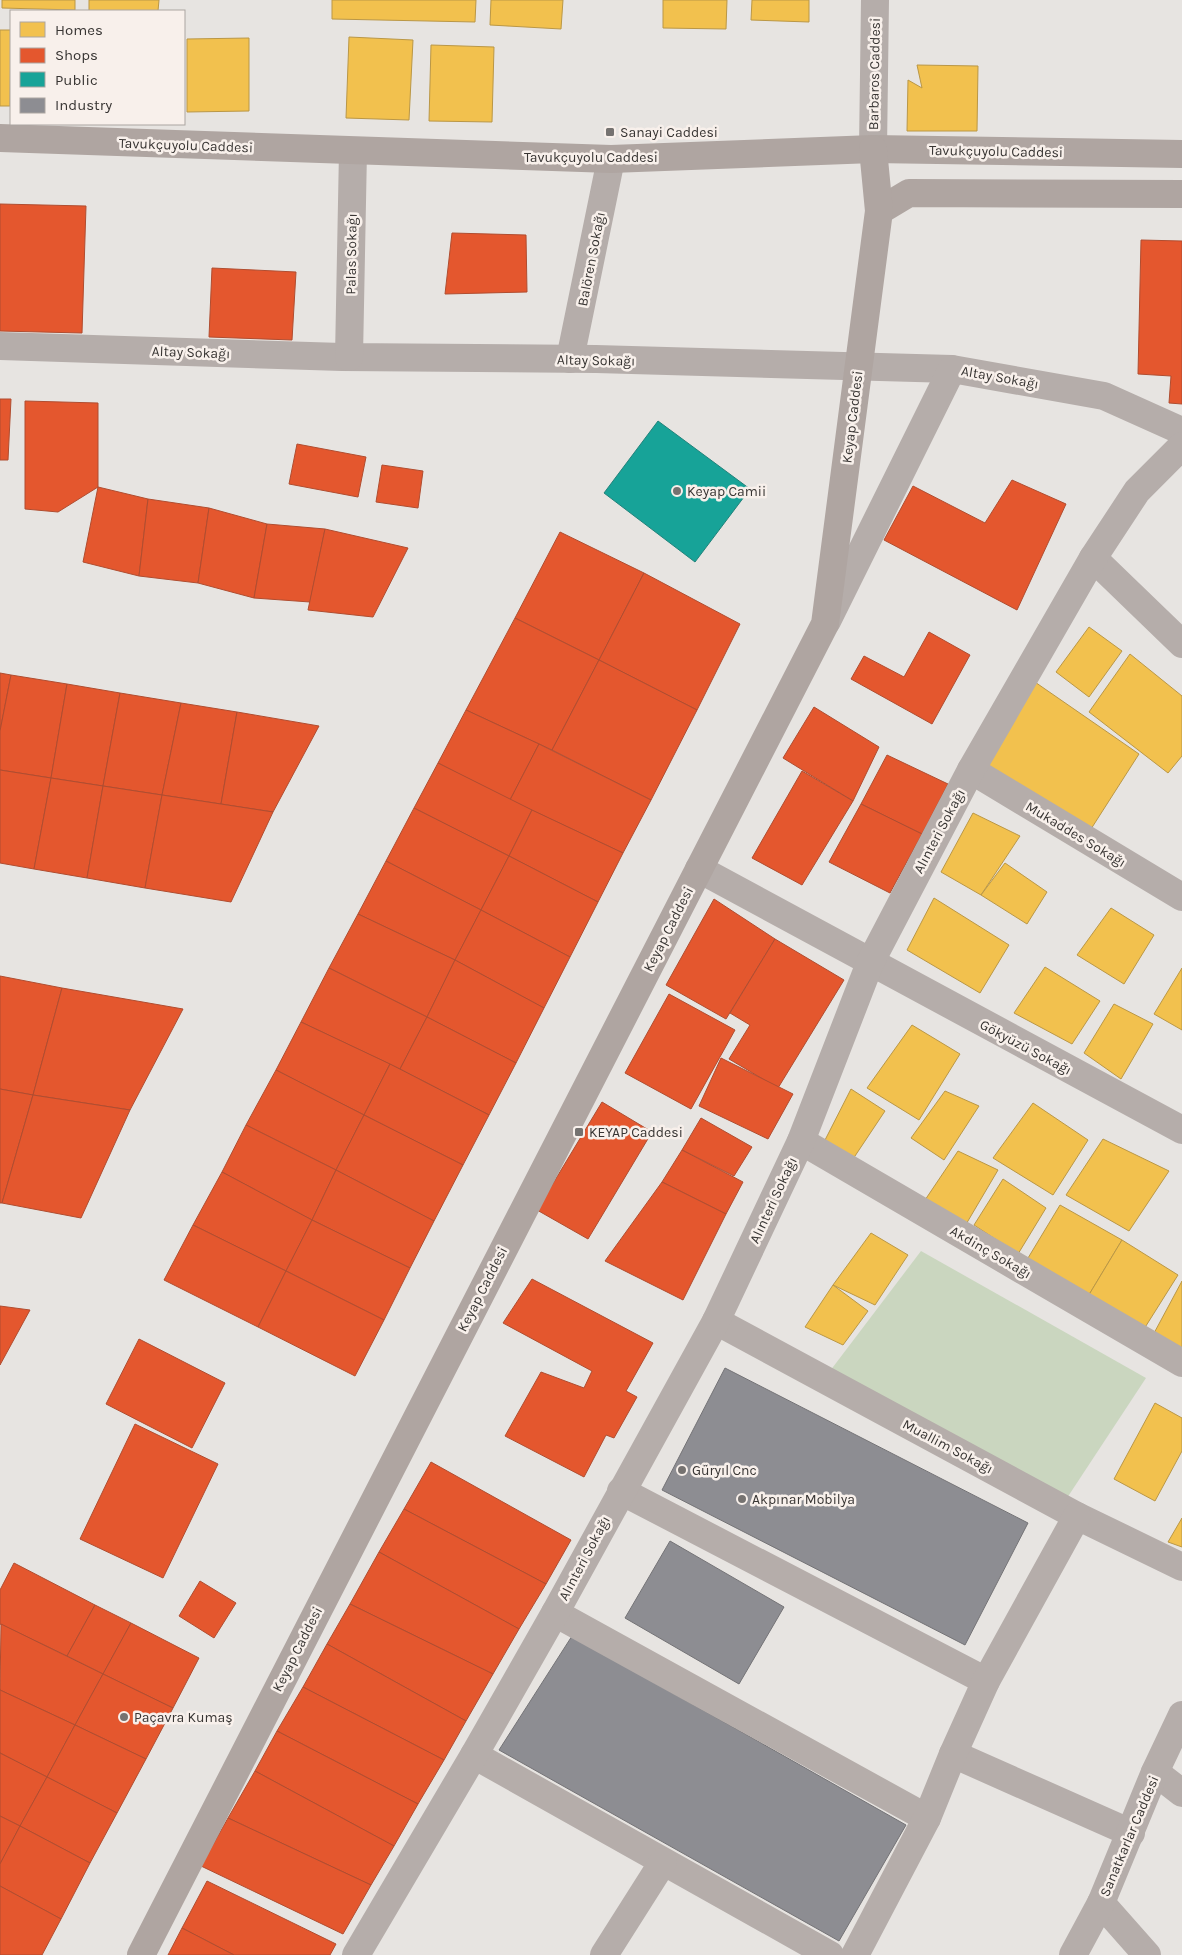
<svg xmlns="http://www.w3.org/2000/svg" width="1182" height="1955" font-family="Karla,sans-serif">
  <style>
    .green { fill: #cad6bf }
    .homes { fill: #f2c14e; stroke: #ba9746 }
    .shops { fill: #e4572e; stroke: #b04d30 }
    .public { fill: #17a398; stroke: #21827a }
    .industry { fill: #8d8d92; stroke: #747376 }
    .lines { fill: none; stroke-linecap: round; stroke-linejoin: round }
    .minor { stroke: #b5adaa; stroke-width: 28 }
    .major { stroke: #afa5a1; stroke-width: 28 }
    .poi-dot { fill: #757270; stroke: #f8f0eb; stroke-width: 2 }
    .labels { text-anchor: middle; stroke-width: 5; stroke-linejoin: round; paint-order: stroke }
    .street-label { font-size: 14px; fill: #383533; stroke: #f8f0eb }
    .poi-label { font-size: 14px; fill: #383533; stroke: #f8f0eb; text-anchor: start }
  </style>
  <rect width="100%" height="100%" fill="#e7e4e1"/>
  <path class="green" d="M 921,1251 L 1146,1378 L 1067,1498 L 830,1371 Z"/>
  <g class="homes">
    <path d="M 2,0 L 75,0 L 75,10 L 2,8 Z"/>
    <path d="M 89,0 L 159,0 L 158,11 L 89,11 Z"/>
    <path d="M 332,0 L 476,0 L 475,22 L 332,19 Z"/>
    <path d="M 491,0 L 563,0 L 561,29 L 490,25 Z"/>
    <path d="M 663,0 L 727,0 L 726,29 L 663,28 Z"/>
    <path d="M 752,0 L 809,0 L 809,22 L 751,20 Z"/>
    <path d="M 0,30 L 11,30 L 10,106 L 0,106 Z"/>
    <path d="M 349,37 L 413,40 L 409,120 L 346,118 Z"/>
    <path d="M 249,38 L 249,111 L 187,112 L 187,39 Z"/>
    <path d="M 431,45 L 494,47 L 492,122 L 429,121 Z"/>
    <path d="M 917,65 L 978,66 L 977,131 L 907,131 L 908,80 L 922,88 Z"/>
    <path d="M 1089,627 L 1122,651 L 1089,697 L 1056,672 Z"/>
    <path d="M 1130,654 L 1182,696 L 1182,756 L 1168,773 L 1089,712 Z"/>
    <path d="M 1032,680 L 1139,754 L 1091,829 L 980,767 Z"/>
    <path d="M 973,813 L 1020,836 L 981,895 L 941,872 Z"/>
    <path d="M 1005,863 L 1047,892 L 1027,924 L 981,895 Z"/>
    <path d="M 934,898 L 1009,945 L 980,993 L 907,950 Z"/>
    <path d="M 1111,908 L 1154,935 L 1124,984 L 1077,955 Z"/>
    <path d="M 1045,967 L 1100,1001 L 1072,1044 L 1014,1013 Z"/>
    <path d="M 1182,968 L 1182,1030 L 1154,1014 Z"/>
    <path d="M 1114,1004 L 1153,1024 L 1121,1079 L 1084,1053 Z"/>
    <path d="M 912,1025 L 960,1054 L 919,1120 L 867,1088 Z"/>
    <path d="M 851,1089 L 885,1111 L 851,1162 L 824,1142 Z"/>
    <path d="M 945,1091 L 979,1106 L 944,1160 L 911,1138 Z"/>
    <path d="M 1033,1103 L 1088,1140 L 1053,1195 L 993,1158 Z"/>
    <path d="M 1103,1139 L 1169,1171 L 1129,1231 L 1066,1195 Z"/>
    <path d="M 958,1151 L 998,1170 L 965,1226 L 923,1203 Z"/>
    <path d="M 1003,1179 L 1046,1208 L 1018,1254 L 974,1225 Z"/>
    <path d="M 1060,1205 L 1122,1240 L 1087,1298 L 1025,1263 Z"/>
    <path d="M 871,1233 L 908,1255 L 875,1305 L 833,1285 Z"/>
    <path d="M 1122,1240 L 1178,1275 L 1144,1329 L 1087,1298 Z"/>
    <path d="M 1182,1281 L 1182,1351 L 1153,1335 Z"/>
    <path d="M 833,1285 L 868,1311 L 843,1345 L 805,1327 Z"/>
    <path d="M 1155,1403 L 1182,1418 L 1182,1451 L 1155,1501 L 1114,1479 Z"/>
    <path d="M 1182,1518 L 1182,1547 L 1168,1542 Z"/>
  </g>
  <g class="shops">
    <path d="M 0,204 L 86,206 L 82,333 L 0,331 Z"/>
    <path d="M 452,233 L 526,235 L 527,292 L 445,294 Z"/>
    <path d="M 1141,240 L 1182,241 L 1182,404 L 1169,403 L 1171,376 L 1138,374 Z"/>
    <path d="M 212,268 L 296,272 L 292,340 L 209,337 Z"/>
    <path d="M 0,399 L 11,399 L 8,460 L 0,460 Z"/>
    <path d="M 25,401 L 98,403 L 98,487 L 58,512 L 25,509 Z"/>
    <path d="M 297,444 L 366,457 L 358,497 L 289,484 Z"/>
    <path d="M 382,465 L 423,471 L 418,508 L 376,502 Z"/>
    <path d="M 1012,480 L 1066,504 L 1017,610 L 884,540 L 913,486 L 985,523 Z"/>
    <path d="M 98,487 L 148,499 L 139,576 L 83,562 Z"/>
    <path d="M 148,499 L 209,508 L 198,583 L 139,576 Z"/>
    <path d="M 209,508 L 267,524 L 254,598 L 198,583 Z"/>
    <path d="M 267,524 L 325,529 L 310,602 L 254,598 Z"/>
    <path d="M 325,529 L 408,548 L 373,617 L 308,610 Z"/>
    <path d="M 560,532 L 644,573 L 599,660 L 515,618 Z"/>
    <path d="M 644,573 L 740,624 L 697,710 L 599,660 Z"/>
    <path d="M 515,618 L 599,660 L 552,750 L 466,710 Z"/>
    <path d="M 929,632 L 970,655 L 932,724 L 851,679 L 864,656 L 904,677 Z"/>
    <path d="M 599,660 L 697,710 L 651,800 L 552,750 Z"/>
    <path d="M 0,673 L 11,675 L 0,731 Z"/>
    <path d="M 11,675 L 67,684 L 51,778 L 0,770 L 0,731 Z"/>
    <path d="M 67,684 L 120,693 L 103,786 L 51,778 Z"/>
    <path d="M 120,693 L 181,703 L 162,795 L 103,786 Z"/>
    <path d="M 181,703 L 237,712 L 221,804 L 162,795 Z"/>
    <path d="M 814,707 L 879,747 L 853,801 L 783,758 Z"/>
    <path d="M 466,710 L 539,744 L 510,800 L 438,763 Z"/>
    <path d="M 237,712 L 319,726 L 273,812 L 221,804 Z"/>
    <path d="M 539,744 L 651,800 L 623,853 L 510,800 Z"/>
    <path d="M 887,755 L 948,784 L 922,834 L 861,804 Z"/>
    <path d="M 438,763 L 532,810 L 509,856 L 414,808 Z"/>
    <path d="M 0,770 L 51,778 L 34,869 L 0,863 Z"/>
    <path d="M 802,771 L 853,801 L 802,885 L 752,858 Z"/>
    <path d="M 51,778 L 103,786 L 87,878 L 34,869 Z"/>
    <path d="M 103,786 L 162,795 L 145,888 L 87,878 Z"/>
    <path d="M 162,795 L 273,812 L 231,902 L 145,888 Z"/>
    <path d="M 861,804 L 922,834 L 890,893 L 829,862 Z"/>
    <path d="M 414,808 L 509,856 L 481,910 L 386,861 Z"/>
    <path d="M 532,810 L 623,853 L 598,902 L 509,856 Z"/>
    <path d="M 509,856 L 598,902 L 570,957 L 481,910 Z"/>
    <path d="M 386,861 L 481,910 L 455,960 L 358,914 Z"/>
    <path d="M 714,899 L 775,939 L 726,1019 L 666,985 Z"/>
    <path d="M 481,910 L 570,957 L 544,1008 L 455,960 Z"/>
    <path d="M 358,914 L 455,960 L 427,1017 L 329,968 Z"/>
    <path d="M 775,939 L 844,980 L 778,1088 L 729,1059 L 750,1025 L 730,1013 Z"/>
    <path d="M 455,960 L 544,1008 L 516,1063 L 427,1017 Z"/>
    <path d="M 329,968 L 427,1017 L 400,1069 L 301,1022 Z"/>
    <path d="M 0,976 L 62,988 L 33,1095 L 0,1089 Z"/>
    <path d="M 62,988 L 183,1009 L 130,1110 L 33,1095 Z"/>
    <path d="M 669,994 L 735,1030 L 691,1109 L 625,1073 Z"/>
    <path d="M 427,1017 L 516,1063 L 489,1115 L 400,1069 Z"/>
    <path d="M 301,1022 L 390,1064 L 364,1115 L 276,1070 Z"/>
    <path d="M 721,1058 L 793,1094 L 768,1139 L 699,1106 Z"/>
    <path d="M 390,1064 L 489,1115 L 463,1165 L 364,1115 Z"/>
    <path d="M 276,1070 L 364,1115 L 336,1170 L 246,1125 Z"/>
    <path d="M 0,1089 L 33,1095 L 2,1203 L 0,1203 Z"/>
    <path d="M 33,1095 L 130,1110 L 81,1218 L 2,1203 Z"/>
    <path d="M 602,1102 L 652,1132 L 588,1239 L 537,1210 Z"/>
    <path d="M 364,1115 L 463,1165 L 434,1221 L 336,1170 Z"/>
    <path d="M 701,1118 L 752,1147 L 734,1176 L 682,1150 Z"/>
    <path d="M 246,1125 L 336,1170 L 312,1220 L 222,1172 Z"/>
    <path d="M 682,1150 L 743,1182 L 726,1214 L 662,1182 Z"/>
    <path d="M 336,1170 L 434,1221 L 410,1268 L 312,1220 Z"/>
    <path d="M 222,1172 L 312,1220 L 286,1271 L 193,1225 Z"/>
    <path d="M 662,1182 L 726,1214 L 683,1300 L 605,1261 Z"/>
    <path d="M 312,1220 L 410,1268 L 384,1320 L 286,1271 Z"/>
    <path d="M 193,1225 L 286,1271 L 258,1327 L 164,1280 Z"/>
    <path d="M 286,1271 L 384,1320 L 355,1376 L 258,1327 Z"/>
    <path d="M 532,1279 L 653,1343 L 626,1391 L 637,1397 L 614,1438 L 606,1435 L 584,1477 L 505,1436 L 541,1372 L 584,1388 L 592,1371 L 503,1323 Z"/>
    <path d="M 0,1306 L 30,1310 L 0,1365 Z"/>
    <path d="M 139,1339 L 225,1383 L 192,1448 L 106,1404 Z"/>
    <path d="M 135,1424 L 218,1464 L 163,1578 L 80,1539 Z"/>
    <path d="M 431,1462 L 571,1540 L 546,1584 L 404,1509 Z"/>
    <path d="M 404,1509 L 546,1584 L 519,1629 L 379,1552 Z"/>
    <path d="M 379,1552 L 519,1629 L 493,1674 L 350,1604 Z"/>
    <path d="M 14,1563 L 95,1605 L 67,1656 L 0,1624 L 0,1590 Z"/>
    <path d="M 200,1581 L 236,1603 L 214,1638 L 179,1616 Z"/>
    <path d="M 350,1604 L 493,1674 L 466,1721 L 327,1644 Z"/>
    <path d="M 95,1605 L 131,1623 L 103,1674 L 67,1656 Z"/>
    <path d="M 131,1623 L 199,1658 L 173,1708 L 103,1674 Z"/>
    <path d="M 1,1624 L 103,1674 L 75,1725 L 0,1690 Z"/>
    <path d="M 327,1644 L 466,1721 L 444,1760 L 303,1687 Z"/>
    <path d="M 103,1674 L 173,1708 L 146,1759 L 75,1725 Z"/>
    <path d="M 303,1687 L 444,1760 L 418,1804 L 277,1731 Z"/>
    <path d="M 0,1690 L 75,1725 L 47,1777 L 0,1753 Z"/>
    <path d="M 75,1725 L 146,1759 L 117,1813 L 47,1777 Z"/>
    <path d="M 277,1731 L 418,1804 L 394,1846 L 255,1771 Z"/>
    <path d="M 0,1753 L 47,1777 L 20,1826 L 0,1816 Z"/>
    <path d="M 255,1771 L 394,1846 L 371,1885 L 228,1818 Z"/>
    <path d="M 47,1777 L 117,1813 L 90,1863 L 20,1826 Z"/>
    <path d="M 0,1816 L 20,1826 L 0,1864 Z"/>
    <path d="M 228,1818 L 371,1885 L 343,1934 L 201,1866 Z"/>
    <path d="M 20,1826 L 90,1863 L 61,1919 L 0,1886 L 0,1864 Z"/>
    <path d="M 207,1881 L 336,1944 L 330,1955 L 234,1955 L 182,1928 Z"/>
    <path d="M 0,1886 L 61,1919 L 42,1955 L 0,1955 Z"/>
    <path d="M 182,1928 L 234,1955 L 168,1955 Z"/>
  </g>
  <path class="public" d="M 658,421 L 750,489 L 695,562 L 604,493 Z"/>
  <g class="industry">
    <path d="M 725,1368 L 1028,1523 L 965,1645 L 662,1490 Z"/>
    <path d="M 670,1541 L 784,1607 L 739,1684 L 625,1618 Z"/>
    <path d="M 572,1636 L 906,1825 L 839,1941 L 499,1750 Z"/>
  </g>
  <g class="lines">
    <g class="minor">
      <path d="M 873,149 L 875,0"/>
      <path d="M 0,346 L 342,357 L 596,359 L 952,369 L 1104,396 L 1182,431"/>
      <path d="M 349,357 L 353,151"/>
      <path d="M 570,359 L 611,159"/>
      <path d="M 1093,558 L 1182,644"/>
      <path d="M 827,621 L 952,369"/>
      <path d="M 971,770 L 1182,897"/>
      <path d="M 699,869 L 1182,1130"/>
      <path d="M 801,1141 L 1182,1363"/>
      <path d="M 716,1321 L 1077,1516 L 1182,1567"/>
      <path d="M 621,1491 L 986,1681"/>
      <path d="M 555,1613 L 927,1818"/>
      <path d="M 953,1754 L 1131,1833"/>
      <path d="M 474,1755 L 830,1955"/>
      <path d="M 1155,1772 L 1182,1793"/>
      <path d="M 1101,1903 L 1147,1955"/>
      <path d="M 356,1955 L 474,1755 L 555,1613 L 716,1321 L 801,1141 L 870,963 L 971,770 L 1093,558 L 1137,491 L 1182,446"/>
      <path d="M 604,1955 L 663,1862"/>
      <path d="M 855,1955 L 927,1818 L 953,1754 L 986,1681 L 1077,1516"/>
      <path d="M 1073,1955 L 1101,1903 L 1155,1772 L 1182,1715"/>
    </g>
    <g class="major">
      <path d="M 0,138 L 611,159 L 873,149 L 1182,154"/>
      <path d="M 879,211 L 909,193 L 1182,194"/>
      <path d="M 141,1955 L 825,624 L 879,211 L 873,149"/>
    </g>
  </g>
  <g class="poi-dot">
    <rect x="605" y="127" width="10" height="10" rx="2.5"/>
    <circle cx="677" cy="491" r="5"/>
    <rect x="574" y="1127" width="10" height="10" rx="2.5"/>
    <circle cx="682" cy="1470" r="5"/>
    <circle cx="742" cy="1499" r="5"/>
    <circle cx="124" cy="1717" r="5"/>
  </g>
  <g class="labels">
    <g class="street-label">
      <text transform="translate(874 74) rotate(-89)" y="5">Barbaros Caddesi</text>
      <text transform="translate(186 145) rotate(2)" y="5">Tavukçuyolu Caddesi</text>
      <text transform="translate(996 151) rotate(1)" y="5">Tavukçuyolu Caddesi</text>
      <text x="591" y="162">Tavukçuyolu Caddesi</text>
      <text transform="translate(351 254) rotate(-89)" y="5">Palas Sokağı</text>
      <text transform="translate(591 259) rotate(-79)" y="5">Balören Sokağı</text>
      <text transform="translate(191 352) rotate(2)" y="5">Altay Sokağı</text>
      <text transform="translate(596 360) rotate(1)" y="5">Altay Sokağı</text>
      <text transform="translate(1000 377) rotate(10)" y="5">Altay Sokağı</text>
      <text transform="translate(852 417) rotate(-83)" y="5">Keyap Caddesi</text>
      <text transform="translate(939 831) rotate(-62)" y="5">Alınteri Sokağı</text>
      <text transform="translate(1076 834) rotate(31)" y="5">Mukaddes Sokağı</text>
      <text transform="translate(668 929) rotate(-63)" y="5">Keyap Caddesi</text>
      <text transform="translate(1026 1047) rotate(28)" y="5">Gökyüzü Sokağı</text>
      <text transform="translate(773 1200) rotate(-65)" y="5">Alınteri Sokağı</text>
      <text transform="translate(991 1252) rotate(30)" y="5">Akdinç Sokağı</text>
      <text transform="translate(482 1289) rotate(-63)" y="5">Keyap Caddesi</text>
      <text transform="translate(948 1446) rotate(28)" y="5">Muallim Sokağı</text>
      <text transform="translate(584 1558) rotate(-62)" y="5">Alınteri Sokağı</text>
      <text transform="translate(297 1649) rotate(-63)" y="5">Keyap Caddesi</text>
      <text transform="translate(1129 1836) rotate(-67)" y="5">Sanatkarlar Caddesi</text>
    </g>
    <g class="poi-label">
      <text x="620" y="137">Sanayi Caddesi</text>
      <text x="687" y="496">Keyap Camii</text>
      <text x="589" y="1137">KEYAP Caddesi</text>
      <text x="692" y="1475">Güryıl Cnc</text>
      <text x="752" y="1504">Akpınar Mobilya</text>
      <text x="134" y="1722">Paçavra Kumaş</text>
    </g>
  </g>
  <rect x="10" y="10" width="175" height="115" fill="#f8f0eb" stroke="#aba5a1"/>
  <rect x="20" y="22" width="25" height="15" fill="#f2c14e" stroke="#aba5a1"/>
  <text x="55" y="35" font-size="15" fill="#383533">Homes</text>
  <rect x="20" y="48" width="25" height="15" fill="#e4572e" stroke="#aba5a1"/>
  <text x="55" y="60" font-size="15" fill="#383533">Shops</text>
  <rect x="20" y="72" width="25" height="15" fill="#17a398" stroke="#aba5a1"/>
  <text x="55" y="85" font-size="15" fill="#383533">Public</text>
  <rect x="20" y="98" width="25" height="15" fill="#8d8d92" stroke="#aba5a1"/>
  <text x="55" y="110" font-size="15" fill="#383533">Industry</text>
</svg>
